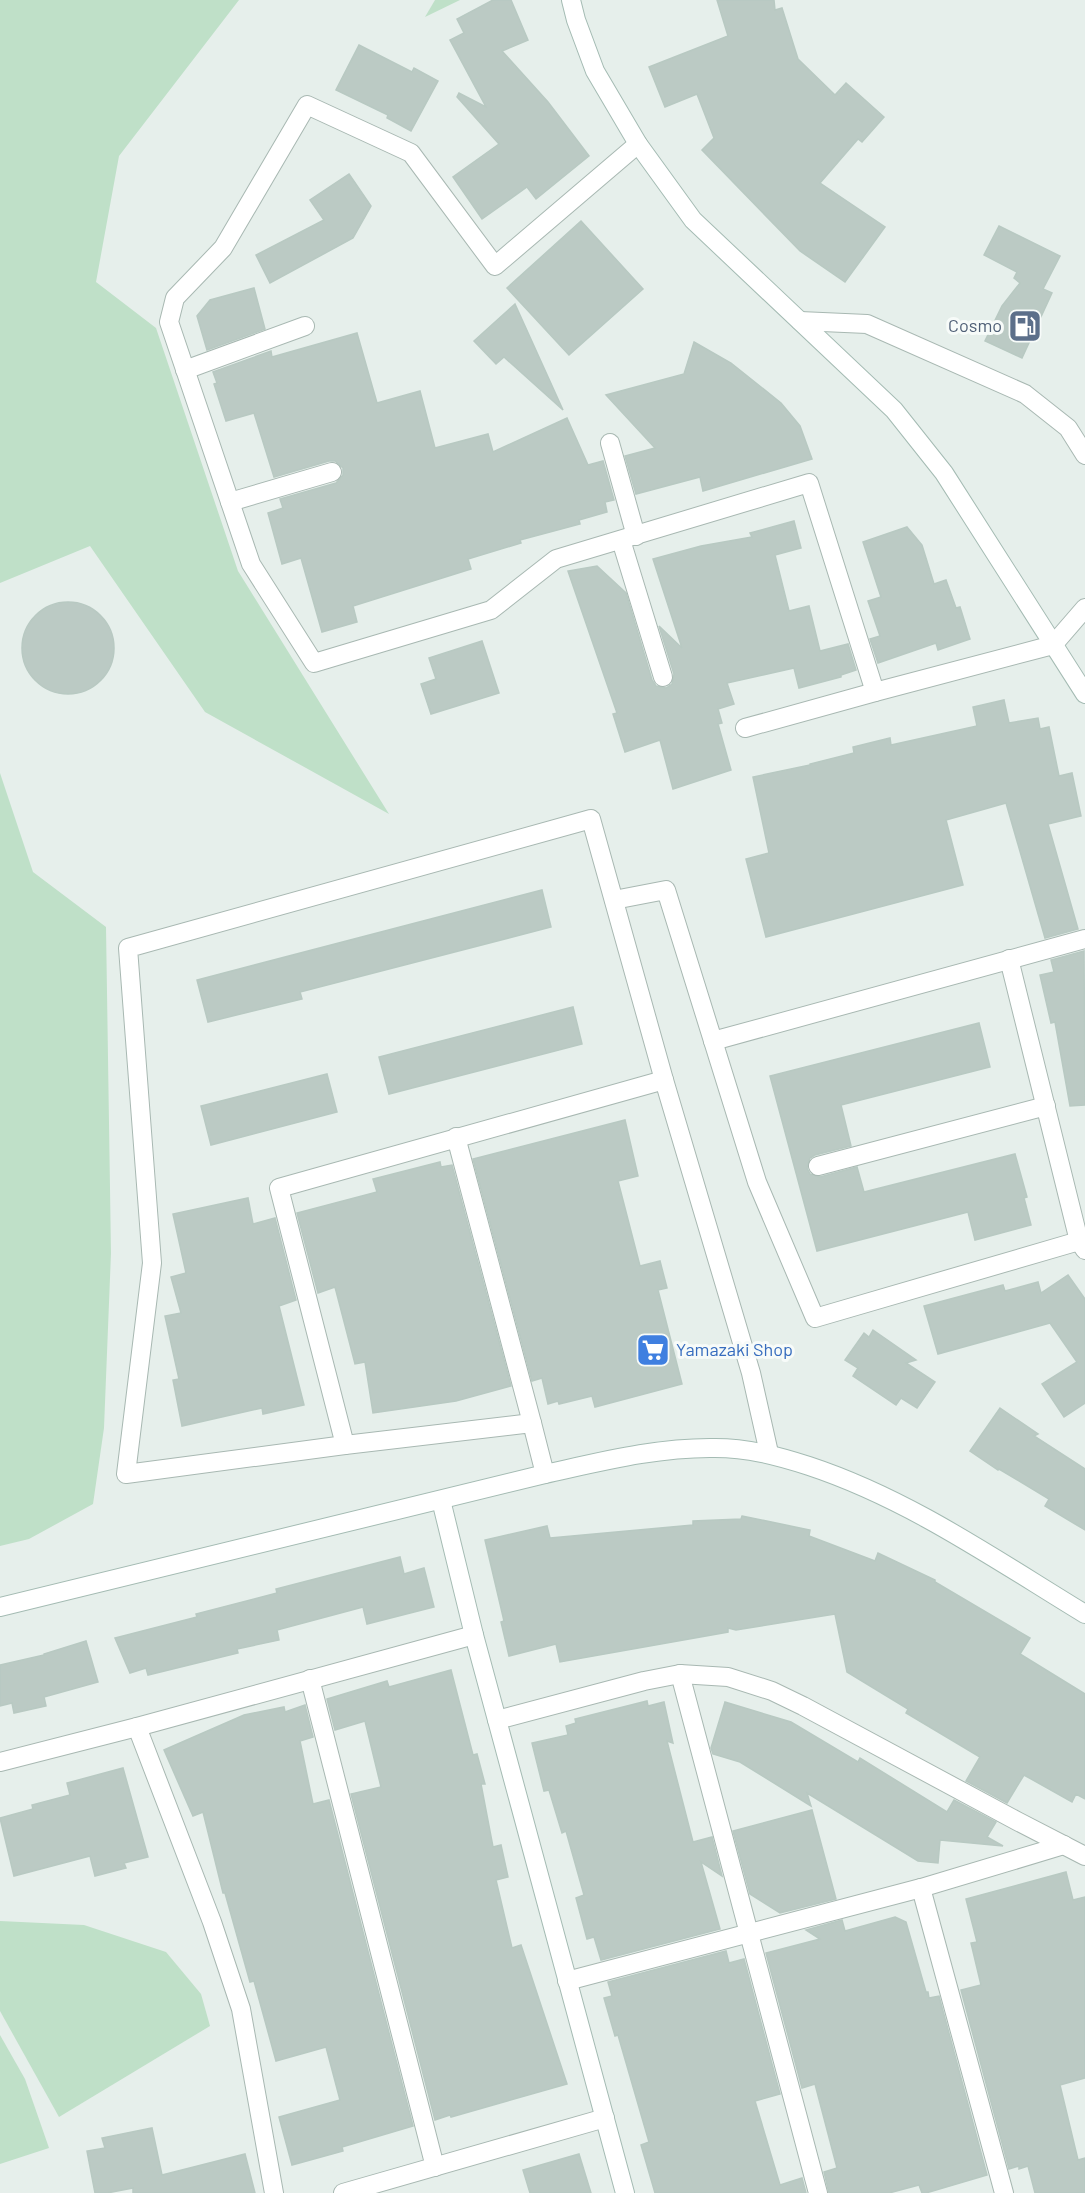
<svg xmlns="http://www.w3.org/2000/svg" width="1085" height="2193" font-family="Barlow,sans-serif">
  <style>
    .green { fill: #bfe0c8 }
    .building { fill: #bbcac4; stroke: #b8c9c2; stroke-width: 1.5 }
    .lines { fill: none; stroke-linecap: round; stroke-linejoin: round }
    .street-casing { stroke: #a8b8b2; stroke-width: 20 }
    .secondary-casing { stroke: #a4bbb3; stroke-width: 20 }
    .street { stroke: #fff; stroke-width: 18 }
    .secondary { stroke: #fff; stroke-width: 18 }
    .labels { text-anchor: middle; stroke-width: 6; stroke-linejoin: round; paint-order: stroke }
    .service-label { font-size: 18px; fill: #4e5e75; stroke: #f7fbf9; text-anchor: end }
    .shop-label { font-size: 18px; fill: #366cbe; stroke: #f7fbf9; text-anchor: start }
  </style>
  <rect width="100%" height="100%" fill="#e6efeb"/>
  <g class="green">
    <path d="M 0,0 L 239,0 L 119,156 L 96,282 L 156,328 L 238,571 L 389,814 L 205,712 L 90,546 L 0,583 Z"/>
    <path d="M 435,0 L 460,0 L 425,17 Z"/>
    <path d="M 0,773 L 33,872 L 106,927 L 111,1253 L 104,1428 L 93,1504 L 29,1539 L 0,1546 Z"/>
    <path d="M 0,1921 L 84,1925 L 166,1952 L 201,1994 L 210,2026 L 59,2117 L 0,2011 Z"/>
    <path d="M 0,2035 L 25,2079 L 49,2148 L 0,2164 Z"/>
  </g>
  <g class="building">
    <path d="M 493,0 L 511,0 L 528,40 L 502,51 L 548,102 L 589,156 L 536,199 L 527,187 L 482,219 L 453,177 L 499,144 L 457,97 L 459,93 L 486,107 L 450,40 L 464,33 L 457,19 Z"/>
    <path d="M 717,0 L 774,0 L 775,10 L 782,8 L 798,59 L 835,95 L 846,83 L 884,117 L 862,142 L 858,139 L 820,183 L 885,227 L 845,282 L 800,251 L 702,150 L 714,138 L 697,94 L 665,107 L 649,67 L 728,36 Z"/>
    <path d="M 359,45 L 412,72 L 414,68 L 438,81 L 411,131 L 387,118 L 388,115 L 336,90 Z"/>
    <path d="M 349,174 L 371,206 L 353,238 L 270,283 L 256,255 L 324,220 L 310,200 Z"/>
    <path d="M 581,221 L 643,289 L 569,355 L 507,288 Z"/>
    <path d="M 999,226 L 1060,256 L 1043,289 L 1052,293 L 1022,358 L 985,341 L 1002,306 L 1020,283 L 1014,278 L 1017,272 L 984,255 Z"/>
    <path d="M 254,288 L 265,329 L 207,350 L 197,316 L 210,300 Z"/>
    <path d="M 515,304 L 563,410 L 504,357 L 496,364 L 474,341 Z"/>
    <path d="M 357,333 L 377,403 L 420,391 L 435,448 L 488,434 L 493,452 L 567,418 L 588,465 L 603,461 L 614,500 L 605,502 L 607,512 L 579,520 L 580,524 L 520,540 L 521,543 L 468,559 L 471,569 L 353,606 L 357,622 L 322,632 L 301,558 L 282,564 L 268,513 L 283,508 L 280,499 L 336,483 L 343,475 L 343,468 L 335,461 L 329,461 L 274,477 L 254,413 L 226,421 L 214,384 L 217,383 L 213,372 L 271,351 L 272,357 Z"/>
    <path d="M 694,342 L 731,363 L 781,403 L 800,426 L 812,459 L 703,491 L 700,477 L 636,494 L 625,456 L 655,448 L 606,395 L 684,374 Z"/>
    <path d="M 794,521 L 801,548 L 775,555 L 789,611 L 809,606 L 820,651 L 848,644 L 856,670 L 841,675 L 841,677 L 799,688 L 794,668 L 727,683 L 734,704 L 718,709 L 722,723 L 718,724 L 731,770 L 673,789 L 660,740 L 625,752 L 613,714 L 617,713 L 568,571 L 597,566 L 626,593 L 652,680 L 656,686 L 666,688 L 672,684 L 674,674 L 659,626 L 682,648 L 653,559 L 701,546 L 752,537 L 750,533 Z"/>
    <path d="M 907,527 L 922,545 L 934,584 L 946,580 L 956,608 L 960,607 L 970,639 L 938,650 L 936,643 L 878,663 L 870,639 L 880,636 L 868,601 L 881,597 L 863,542 Z"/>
    <circle cx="68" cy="648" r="46"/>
    <path d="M 482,641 L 499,693 L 431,714 L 421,684 L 436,679 L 429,658 Z"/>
    <path d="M 1004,700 L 1009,723 L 1038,718 L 1040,729 L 1049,727 L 1059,776 L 1072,773 L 1081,816 L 1048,824 L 1078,929 L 1045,938 L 1006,803 L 946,820 L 963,885 L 766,937 L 746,859 L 769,853 L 753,777 L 810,765 L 810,764 L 854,753 L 853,747 L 890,738 L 891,745 L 977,726 L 973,707 Z"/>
    <path d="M 542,890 L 551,927 L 300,992 L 302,999 L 208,1022 L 197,980 Z"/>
    <path d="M 1084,951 L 1085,1105 L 1070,1106 L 1055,1022 L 1051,1023 L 1040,975 L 1054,972 L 1051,960 Z"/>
    <path d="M 573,1007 L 582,1044 L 389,1094 L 379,1057 Z"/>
    <path d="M 979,1023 L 990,1067 L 841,1105 L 851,1146 L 815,1155 L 810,1158 L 807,1168 L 810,1174 L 820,1177 L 857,1167 L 864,1192 L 1015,1154 L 1027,1197 L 1024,1198 L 1031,1225 L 975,1240 L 968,1212 L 817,1251 L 770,1076 Z"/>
    <path d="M 327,1074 L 337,1112 L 211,1145 L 201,1106 Z"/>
    <path d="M 625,1120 L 638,1176 L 618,1181 L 640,1266 L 660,1261 L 667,1288 L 658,1290 L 682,1384 L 595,1407 L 592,1396 L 559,1404 L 558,1401 L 548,1404 L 542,1378 L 532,1381 L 473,1159 Z"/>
    <path d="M 440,1162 L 441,1167 L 452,1165 L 511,1386 L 456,1401 L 373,1413 L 365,1362 L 355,1364 L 335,1287 L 318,1293 L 297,1213 L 377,1192 L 373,1179 Z"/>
    <path d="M 248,1198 L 253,1224 L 275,1218 L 296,1300 L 279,1306 L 304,1405 L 263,1414 L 262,1408 L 182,1426 L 173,1380 L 179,1379 L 165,1316 L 181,1313 L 171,1277 L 186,1273 L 173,1214 Z"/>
    <path d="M 1068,1275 L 1085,1299 L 1085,1403 L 1064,1417 L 1042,1384 L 1077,1362 L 1050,1323 L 938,1354 L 924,1306 L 1003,1285 L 1005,1291 L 1038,1282 L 1041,1293 Z"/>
    <path d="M 873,1330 L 916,1360 L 906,1363 L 935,1382 L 917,1408 L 901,1398 L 896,1405 L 853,1376 L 858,1368 L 845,1360 L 864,1333 L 869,1337 Z"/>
    <path d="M 1000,1408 L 1038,1434 L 1034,1436 L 1085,1469 L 1085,1530 L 1045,1506 L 1049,1499 L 999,1469 L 998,1470 L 970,1451 Z"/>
    <path d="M 742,1516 L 810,1530 L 809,1536 L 875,1561 L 878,1553 L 935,1580 L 935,1582 L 1030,1638 L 1020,1654 L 1085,1694 L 1085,1799 L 1076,1794 L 1072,1802 L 1024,1775 L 1007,1803 L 966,1781 L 980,1757 L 906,1713 L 908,1709 L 847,1672 L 835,1614 L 736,1630 L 728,1628 L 728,1632 L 560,1662 L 556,1644 L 509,1656 L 501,1622 L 504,1621 L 485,1540 L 547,1526 L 550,1538 L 693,1525 L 693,1521 L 741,1519 Z"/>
    <path d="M 400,1557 L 404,1574 L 424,1568 L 434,1607 L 367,1624 L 363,1607 L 277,1630 L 279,1640 L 237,1649 L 238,1653 L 148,1675 L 146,1668 L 130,1673 L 115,1638 L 197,1617 L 196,1614 L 277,1593 L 276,1589 Z"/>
    <path d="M 86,1641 L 98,1682 L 44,1697 L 46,1706 L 14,1713 L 12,1703 L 0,1706 L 0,1665 L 44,1655 L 44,1654 Z"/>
    <path d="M 451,1670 L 473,1755 L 477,1754 L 485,1784 L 481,1784 L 493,1847 L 501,1845 L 508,1877 L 496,1880 L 512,1948 L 521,1945 L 567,2084 L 451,2117 L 450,2115 L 435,2120 L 351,1794 L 381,1787 L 365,1721 L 335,1730 L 327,1699 L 387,1681 L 389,1687 Z"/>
    <path d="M 647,1701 L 648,1706 L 664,1702 L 673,1743 L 667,1741 L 693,1842 L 712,1837 L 722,1876 L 701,1862 L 720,1929 L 601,1960 L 594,1937 L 587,1939 L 576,1898 L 584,1895 L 566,1831 L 562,1833 L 549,1790 L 544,1791 L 532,1743 L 568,1735 L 566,1726 L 576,1723 L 575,1719 Z"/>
    <path d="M 725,1702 L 791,1722 L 858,1762 L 860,1758 L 947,1812 L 954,1800 L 996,1822 L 987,1837 L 1003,1846 L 940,1840 L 938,1863 L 918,1861 L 807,1793 L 811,1806 L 740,1762 L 713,1754 L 711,1748 Z"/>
    <path d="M 305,1705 L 313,1737 L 300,1741 L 313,1804 L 329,1800 L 413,2126 L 342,2147 L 343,2151 L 292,2165 L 279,2117 L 340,2100 L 326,2047 L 276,2061 L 254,1981 L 250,1982 L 225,1893 L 223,1893 L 203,1812 L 193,1816 L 164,1750 L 244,1715 L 284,1707 L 285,1712 Z"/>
    <path d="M 123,1768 L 148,1857 L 124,1863 L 126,1868 L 95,1876 L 90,1856 L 14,1876 L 0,1818 L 33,1809 L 32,1805 L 70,1795 L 67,1783 Z"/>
    <path d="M 812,1810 L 836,1899 L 780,1913 L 750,1894 L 733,1831 Z"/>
    <path d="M 1066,1872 L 1073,1900 L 1085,1897 L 1085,2078 L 1060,2085 L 1078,2160 L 1085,2158 L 1085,2193 L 1035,2193 L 1028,2166 L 1019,2169 L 1019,2166 L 1009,2169 L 961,1990 L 981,1985 L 971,1943 L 977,1942 L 966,1899 Z"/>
    <path d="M 895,1917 L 906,1922 L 926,1992 L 928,1992 L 929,1998 L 939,1996 L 987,2175 L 926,2193 L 922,2193 L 919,2185 L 889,2193 L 829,2193 L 824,2172 L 837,2168 L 815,2084 L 802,2088 L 766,1953 L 820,1939 L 806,1930 L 842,1920 L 845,1931 Z"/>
    <path d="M 726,1951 L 729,1963 L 744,1959 L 780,2094 L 755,2101 L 780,2185 L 802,2178 L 806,2193 L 655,2193 L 641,2145 L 649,2142 L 618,2035 L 615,2036 L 604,1998 L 612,1996 L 608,1982 Z"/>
    <path d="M 152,2128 L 162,2175 L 245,2154 L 255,2193 L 133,2193 L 133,2188 L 107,2193 L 95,2193 L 87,2151 L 105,2148 L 102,2138 Z"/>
    <path d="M 579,2154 L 591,2193 L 530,2193 L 523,2170 Z"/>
  </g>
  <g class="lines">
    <defs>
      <g id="street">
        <path d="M 638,144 L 495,266 L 411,153 L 307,105 L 223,248 L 175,298 L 169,322 L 251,564 L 314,663 L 491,610 L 556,559 L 809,483 L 875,692 L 1053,645 L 1085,608"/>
        <path d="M 800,321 L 867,324 L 1025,394 L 1068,428 L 1085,455"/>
        <path d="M 185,370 L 305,326"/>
        <path d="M 610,443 L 636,536"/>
        <path d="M 230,502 L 332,472"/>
        <path d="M 621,540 L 663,677"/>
        <path d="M 745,728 L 875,692"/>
        <path d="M 614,900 L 666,890 L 757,1182 L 815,1318 L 1079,1241 L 1085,1250"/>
        <path d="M 1009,959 L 1079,1241"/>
        <path d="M 713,1041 L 1085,939"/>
        <path d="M 456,1137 L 532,1423"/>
        <path d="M 818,1166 L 1046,1106"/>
        <path d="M 345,1445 L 279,1188 L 664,1080"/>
        <path d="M 545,1474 L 532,1423 L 345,1445 L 126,1474 L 152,1263 L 128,948 L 591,819 L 664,1080 L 751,1373 L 769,1453"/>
        <path d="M 680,1674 L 818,2193"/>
        <path d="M 310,1679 L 435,2167"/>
        <path d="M 497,1720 L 644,1681 L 680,1674 L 728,1677 L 772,1691 L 803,1706 L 1017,1821 L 1085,1856"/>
        <path d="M 137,1727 L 212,1922 L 241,2009 L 274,2193"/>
        <path d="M 0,1762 L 137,1727 L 474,1635"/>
        <path d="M 921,1888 L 1004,2193"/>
        <path d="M 567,1981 L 921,1888 L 1064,1845"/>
        <path d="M 343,2193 L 605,2118"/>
      </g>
      <g id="secondary">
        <path d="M 571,0 L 576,20 L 595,71 L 638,144 L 693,220 L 894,410 L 944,473 L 1085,694"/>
        <path d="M 441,1500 L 474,1635 L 625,2193"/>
        <path d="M 0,1607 L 545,1474 C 600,1462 658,1447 715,1448 C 748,1448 778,1456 809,1466 C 909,1499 996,1560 1085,1614"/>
      </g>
    </defs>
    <use href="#street" class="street-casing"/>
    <use href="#secondary" class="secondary-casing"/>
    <use href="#street" class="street"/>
    <use href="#secondary" class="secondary"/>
  </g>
  <defs>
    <symbol id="fuel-square" viewBox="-11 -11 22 22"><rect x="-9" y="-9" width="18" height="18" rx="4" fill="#5c6f8a" stroke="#f7fbf9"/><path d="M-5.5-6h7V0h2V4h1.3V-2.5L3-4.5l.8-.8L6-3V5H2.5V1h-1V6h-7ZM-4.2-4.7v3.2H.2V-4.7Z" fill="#fff"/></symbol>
    <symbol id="supermarket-square" viewBox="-11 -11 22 22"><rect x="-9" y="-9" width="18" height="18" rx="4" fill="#3f7fe0" stroke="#f7fbf9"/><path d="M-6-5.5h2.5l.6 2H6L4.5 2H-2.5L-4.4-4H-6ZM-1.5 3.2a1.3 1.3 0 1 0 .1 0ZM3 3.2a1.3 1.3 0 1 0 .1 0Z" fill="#fff"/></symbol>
  </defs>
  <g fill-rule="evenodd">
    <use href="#fuel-square" x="1006" y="307" width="38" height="38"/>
    <use href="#supermarket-square" x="634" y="1331" width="38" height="38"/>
  </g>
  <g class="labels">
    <g class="service-label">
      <text x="1002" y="332">Cosmo</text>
    </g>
    <g class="shop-label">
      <text x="676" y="1356">Yamazaki Shop</text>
    </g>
  </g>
</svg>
